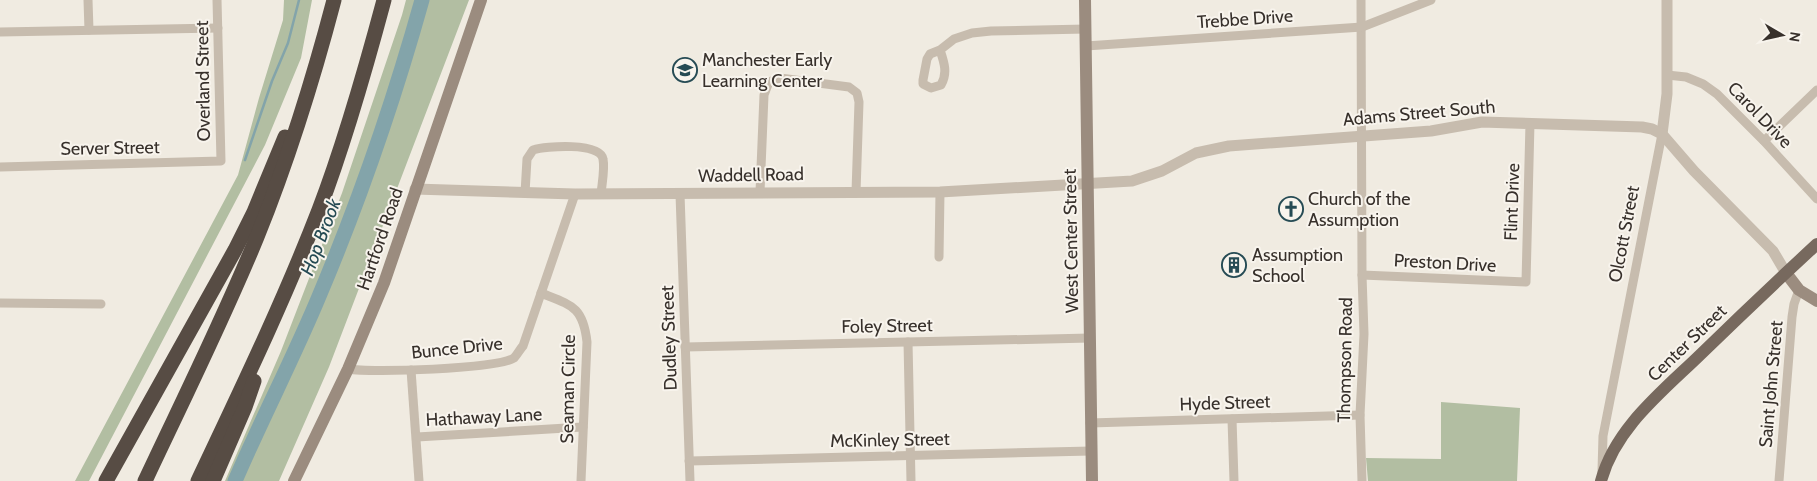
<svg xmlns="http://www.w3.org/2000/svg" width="1817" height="481" font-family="Cabin,sans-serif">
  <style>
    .green { fill: #b2bea2 }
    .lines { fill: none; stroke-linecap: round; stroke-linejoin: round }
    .stream { stroke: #83a4aa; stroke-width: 2.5 }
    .river { stroke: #83a4aa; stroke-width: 15 }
    .minor { stroke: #c7bcae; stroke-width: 9 }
    .tertiary { stroke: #c7bcae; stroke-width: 11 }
    .secondary { stroke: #9b8c7f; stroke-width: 12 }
    .primary { stroke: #77695e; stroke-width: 12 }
    .motorway { stroke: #574c44; stroke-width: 15 }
    .labels { text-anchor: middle; stroke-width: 4; stroke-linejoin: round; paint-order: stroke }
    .street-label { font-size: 18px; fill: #37302b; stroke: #f8f4ed }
    .poi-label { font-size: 18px; fill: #37302b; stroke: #f8f4ed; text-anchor: start }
    .water-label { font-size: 19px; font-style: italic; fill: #264b54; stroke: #f8f4ed }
  </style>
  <rect width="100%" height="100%" fill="#f0ebe1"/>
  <g class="green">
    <path d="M 284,0 L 312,0 L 301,58 L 265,145 L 89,481 L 75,481 L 238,175 L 259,98 L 283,20 Z"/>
    <path d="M 406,0 L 469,0 L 329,367 L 279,481 L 225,481 L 281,351 L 342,193 L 402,15 Z"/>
    <path d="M 1441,402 L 1520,408 L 1517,481 L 1368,481 L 1366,458 L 1441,459 Z"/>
  </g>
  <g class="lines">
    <path class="stream" d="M 245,160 L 272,81 L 288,43 L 299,0"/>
    <path class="river" d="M 235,481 C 262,418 294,357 320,294 C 360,199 394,100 422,0"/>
    <g class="minor">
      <path d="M 88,0 L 89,30"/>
      <path d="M 1361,0 L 1362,275 L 1364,334 L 1360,415 L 1362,481"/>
      <path d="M 0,32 L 218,28"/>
      <path d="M 1086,46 L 1362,27 L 1431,0"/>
      <path d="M 940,50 C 944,62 948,73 941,85 L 931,88 L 923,84 L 923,80 L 927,59 L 930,54 L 940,50 L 954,39 L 972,33 L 991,31 L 1086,29"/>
      <path d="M 1667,75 L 1686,77 L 1703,84 L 1717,94 L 1764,141 L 1817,199"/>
      <path d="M 1764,141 L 1817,90"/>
      <path d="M 0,167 L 221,161 L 217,0"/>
      <path d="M 760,192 L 764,95 L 769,82 L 780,78 L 849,87 L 857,93 L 859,102 L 856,192"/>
      <path d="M 525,193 L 527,159 L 533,150 C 546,146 600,142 603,159 C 605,169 602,183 601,194"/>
      <path d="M 680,194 L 690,481"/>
      <path d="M 939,257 L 940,192"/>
      <path d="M 1362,275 L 1526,282 L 1530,123"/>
      <path d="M 541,293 C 571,305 583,306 587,342 L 581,481"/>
      <path d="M 0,303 L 101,304"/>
      <path d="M 908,342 L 911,481"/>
      <path d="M 685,347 L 1090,338"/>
      <path d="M 348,369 C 371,373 497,369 514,358 C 517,355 520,349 523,346 L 575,194"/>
      <path d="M 411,370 L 419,481"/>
      <path d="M 1232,419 L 1234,481"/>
      <path d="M 1090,423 L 1360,415"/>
      <path d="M 417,437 L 583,427"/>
      <path d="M 689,461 L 1091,451"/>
      <path d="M 1602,471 L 1603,436 L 1662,134"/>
      <path d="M 1779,481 L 1792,317 L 1794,304 L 1799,290"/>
    </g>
    <g class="tertiary">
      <path d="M 1662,134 L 1667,94 L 1667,0"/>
      <path d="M 415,189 L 575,194 L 940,192 L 1132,181 L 1162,171 L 1196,153 L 1229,146 L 1431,131 L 1482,122 L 1642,127 L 1652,129 L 1662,134 L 1694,171 L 1773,251 L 1786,273"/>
    </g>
    <g class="secondary">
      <path d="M 1085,0 L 1092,481"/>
      <path d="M 1786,273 L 1799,290 L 1817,301"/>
      <path d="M 294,481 L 348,369 L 384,283 L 481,0"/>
    </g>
    <path class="primary" d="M 1601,481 C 1615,428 1663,391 1701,354 C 1739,317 1778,280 1817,244"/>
    <g class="motorway">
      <path d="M 106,481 L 235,250 L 254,212 L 285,137"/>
      <path d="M 145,481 C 183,400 223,320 257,237 C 288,160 313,80 334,0"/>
      <path d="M 198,481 C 240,392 283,303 319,210 C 345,142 365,71 384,0"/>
      <path d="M 213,481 L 245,407 L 254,381"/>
    </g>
  </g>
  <defs>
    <symbol id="school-ring" viewBox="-11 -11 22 22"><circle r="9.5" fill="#f8f4ed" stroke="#264b54" stroke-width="1.5"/><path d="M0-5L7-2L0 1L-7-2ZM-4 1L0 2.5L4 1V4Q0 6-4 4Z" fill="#264b54"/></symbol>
    <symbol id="church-ring" viewBox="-11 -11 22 22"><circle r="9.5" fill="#f8f4ed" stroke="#264b54" stroke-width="1.5"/><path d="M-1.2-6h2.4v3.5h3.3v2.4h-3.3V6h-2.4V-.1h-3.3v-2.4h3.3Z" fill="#264b54"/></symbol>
    <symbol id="building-ring" viewBox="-11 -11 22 22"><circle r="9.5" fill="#f8f4ed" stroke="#264b54" stroke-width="1.5"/><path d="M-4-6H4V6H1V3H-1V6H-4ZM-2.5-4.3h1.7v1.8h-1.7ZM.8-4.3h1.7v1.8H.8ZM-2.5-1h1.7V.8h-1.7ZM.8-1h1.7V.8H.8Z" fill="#264b54"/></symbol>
  </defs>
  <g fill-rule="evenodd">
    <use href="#school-ring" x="671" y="56" width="28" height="28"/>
    <use href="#church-ring" x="1277" y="195" width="28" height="28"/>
    <use href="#building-ring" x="1220" y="251" width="28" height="28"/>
  </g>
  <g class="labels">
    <g class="street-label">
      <text transform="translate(1245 19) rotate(-4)" y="6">Trebbe Drive</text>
      <text transform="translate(203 81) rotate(-91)" y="6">Overland Street</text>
      <text transform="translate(1419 113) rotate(-5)" y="6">Adams Street South</text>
      <text transform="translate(1760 115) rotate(46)" y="6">Carol Drive</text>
      <text transform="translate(110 148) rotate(-1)" y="6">Server Street</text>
      <text transform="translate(751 175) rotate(-1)" y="6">Waddell Road</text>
      <text transform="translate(1512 202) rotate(-88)" y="6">Flint Drive</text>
      <text transform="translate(1624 234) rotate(-79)" y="6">Olcott Street</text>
      <text transform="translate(380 239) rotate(-71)" y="6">Hartford Road</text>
      <text transform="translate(1071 241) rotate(-91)" y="6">West Center Street</text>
      <text transform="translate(1445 263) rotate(3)" y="6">Preston Drive</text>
      <text transform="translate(887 326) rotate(-1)" y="6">Foley Street</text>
      <text transform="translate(669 338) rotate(-92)" y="6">Dudley Street</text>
      <text transform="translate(1687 343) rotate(-44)" y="6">Center Street</text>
      <text transform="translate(457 348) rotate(-6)" y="6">Bunce Drive</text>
      <text transform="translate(1345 360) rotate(-89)" y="6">Thompson Road</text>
      <text transform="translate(1771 384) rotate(-85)" y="6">Saint John Street</text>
      <text transform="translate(568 389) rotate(-89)" y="6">Seaman Circle</text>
      <text transform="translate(1225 403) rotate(-2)" y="6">Hyde Street</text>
      <text transform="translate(484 417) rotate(-3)" y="6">Hathaway Lane</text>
      <text transform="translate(890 440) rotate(-1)" y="6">McKinley Street</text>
    </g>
    <g class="poi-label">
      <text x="702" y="66">Manchester Early<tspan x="702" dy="21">Learning Center</tspan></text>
      <text x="1308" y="205">Church of the<tspan x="1308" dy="21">Assumption</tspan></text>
      <text x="1252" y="261">Assumption<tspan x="1252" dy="21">School</tspan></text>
    </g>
    <g class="water-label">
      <text transform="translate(320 237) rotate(-69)" y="7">Hop Brook</text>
    </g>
  </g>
  <g transform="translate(1782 35) rotate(99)" stroke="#f8f4ed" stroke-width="4" paint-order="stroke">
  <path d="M0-4L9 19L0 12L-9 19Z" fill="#37302b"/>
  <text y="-8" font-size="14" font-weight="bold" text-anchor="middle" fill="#37302b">N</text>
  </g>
</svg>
